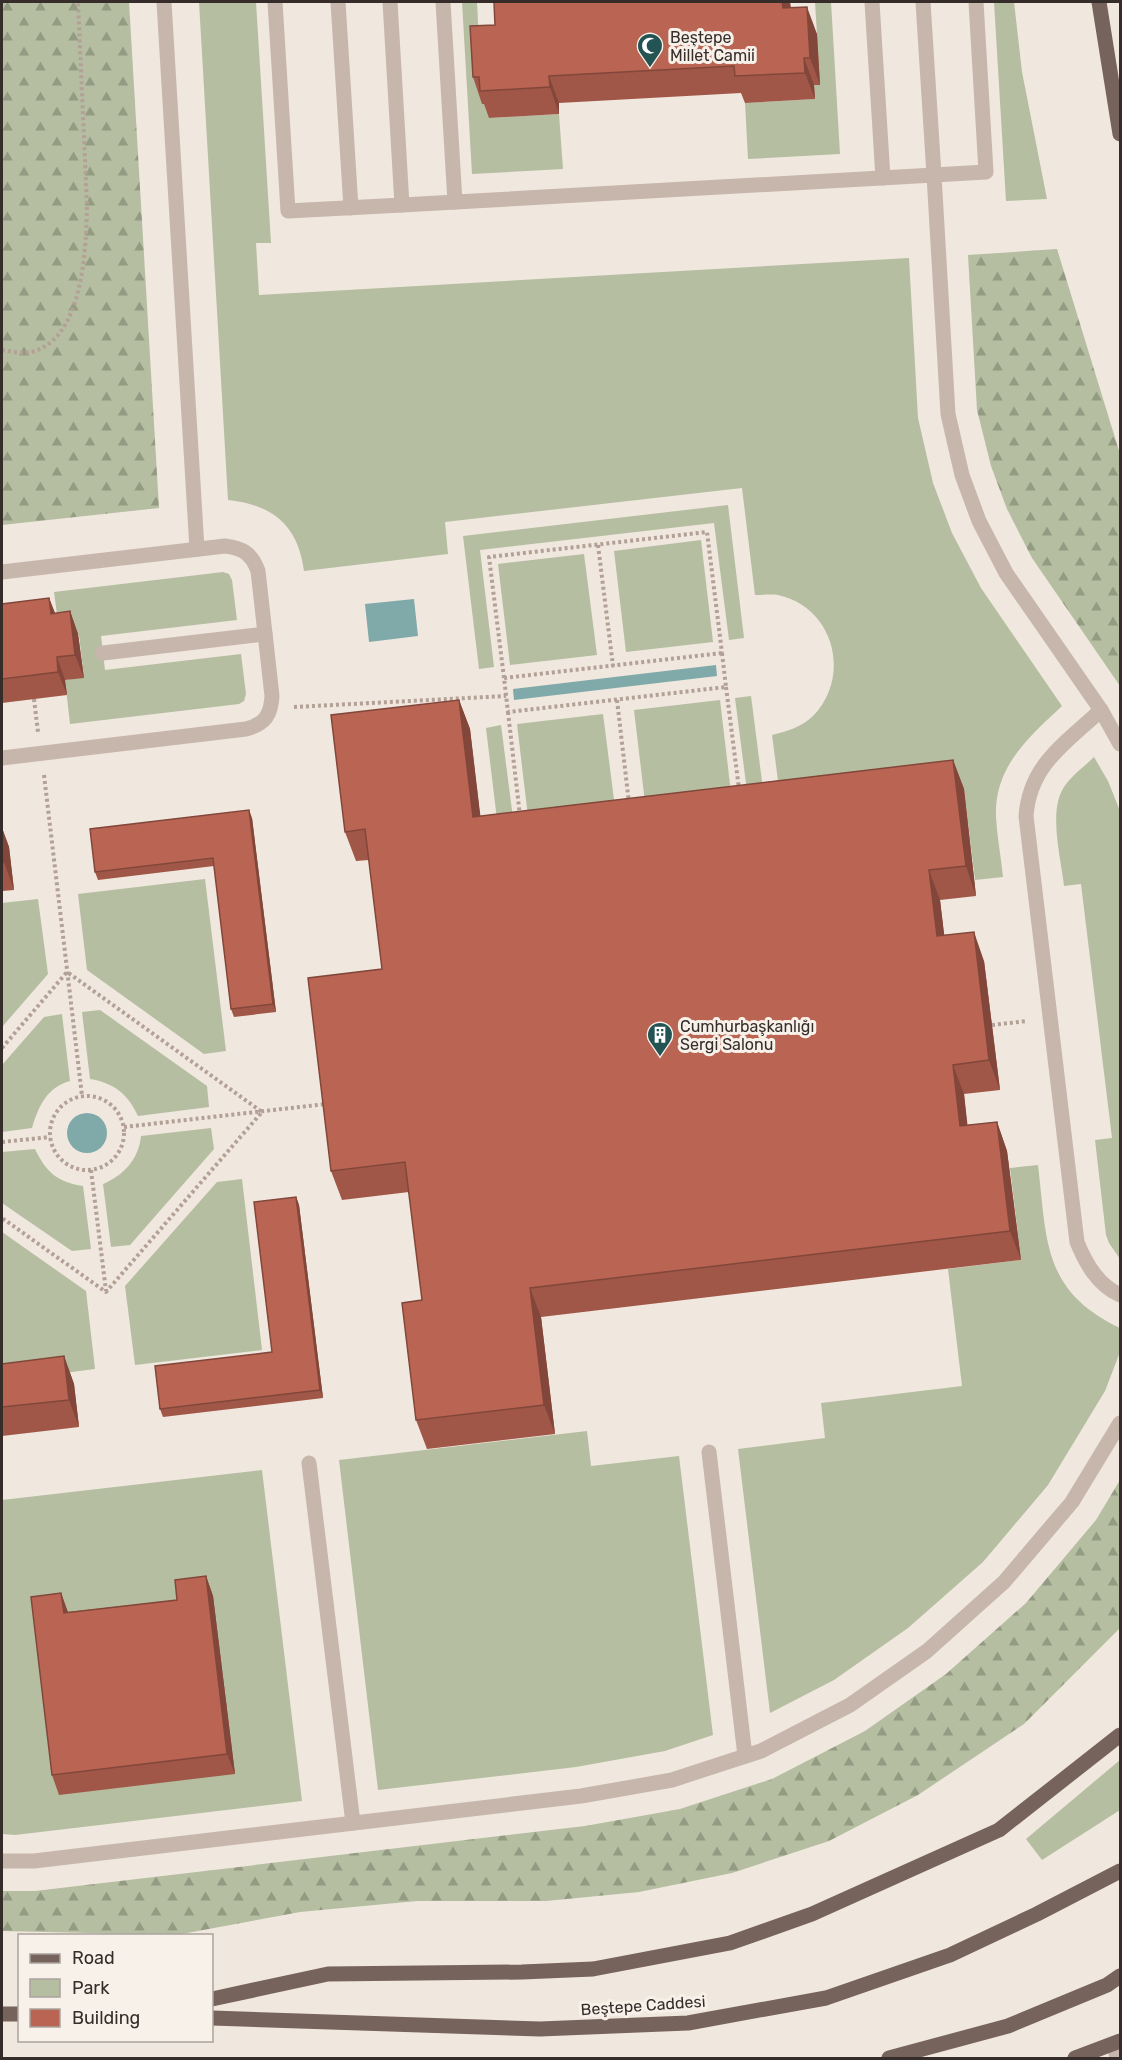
<svg xmlns="http://www.w3.org/2000/svg" width="1122" height="2060" font-family="Rubik,sans-serif">
  <style>
    .green { fill: #b5bea0 }
    .forest { fill: url(#forest-firs) }
    .water { fill: #80aaa9 }
    .lines { fill: none; stroke-linecap: round; stroke-linejoin: round }
    .path { stroke: #b3a096; stroke-width: 4; stroke-dasharray: 3 3; stroke-linecap: butt }
    .service { stroke: #c7b6ab; stroke-width: 15 }
    .minor { stroke: #c7b6ab; stroke-width: 15 }
    .primary { stroke: #76635c; stroke-width: 15 }
    .wall { fill: #a05747 }
    .shaded-wall { fill: #82473a }
    .building { fill: #ba6553; stroke: #82473a; stroke-width: 1.5 }
    .labels { text-anchor: middle; stroke-width: 6; stroke-linejoin: round; paint-order: stroke }
    .poi-label { font-size: 16px; fill: #362d2a; stroke: #f8f1ea; text-anchor: start }
    .street-label { font-size: 16px; fill: #362d2a; stroke: #f8f1ea }
  </style>
  <defs>
    <pattern id="forest-firs" width="22" height="20" patternUnits="userSpaceOnUse" patternTransform="scale(1.5)"><rect width="22" height="20" fill="#b5bea0"/><path d="M5 1l3.5 6h-7zM16 11l3.5 6h-7z" fill="#949b83"/></pattern>
  </defs>
  <rect width="100%" height="100%" fill="#f0e7de"/>
  <g class="green">
    <path d="M 199,2 L 256,2 L 271,243 L 256,243 L 259,295 L 909,258 L 918,418 L 933,483 L 952,533 L 981,588 L 1062,706 C 1028,738 994,767 996,817 C 997,837 1001,857 1003,877 L 975,880 L 964,790 L 782,811 L 772,735 C 787,731 802,727 813,716 C 852,676 834,607 778,595 C 771,594 762,595 755,595 L 742,488 L 445,522 L 448,554 L 304,571 C 298,525 273,505 228,500 Z"/>
    <path d="M 462,2 L 477,2 L 482,103 L 489,104 L 489,118 L 559,114 L 563,169 L 472,174 Z"/>
    <path d="M 815,2 L 831,2 L 840,154 L 748,159 L 745,103 L 815,99 L 814,85 L 820,84 Z"/>
    <path d="M 994,2 L 1014,2 L 1022,72 L 1047,199 L 1006,201 Z"/>
    <path d="M 728,505 L 744,638 L 729,640 L 714,523 L 480,550 L 494,667 L 479,669 L 463,536 Z"/>
    <path d="M 701,540 L 713,642 L 626,652 L 614,551 Z"/>
    <path d="M 584,554 L 597,655 L 510,665 L 498,564 Z"/>
    <path d="M 223,572 L 229,574 L 232,580 L 237,620 L 101,636 L 105,670 L 241,654 L 246,694 L 244,701 L 239,704 L 70,724 L 65,680 L 84,677 L 79,635 L 60,636 L 54,592 Z"/>
    <path d="M 751,696 L 764,797 L 748,799 L 735,698 Z"/>
    <path d="M 720,700 L 732,801 L 646,811 L 634,710 Z"/>
    <path d="M 603,714 L 616,815 L 529,825 L 517,724 Z"/>
    <path d="M 501,725 L 514,826 L 498,828 L 486,728 Z"/>
    <path d="M 1094,757 L 1108,781 L 1120,811 L 1120,1259 L 1109,1243 L 1106,1235 L 1095,1140 L 1112,1138 L 1081,884 L 1064,886 C 1061,858 1048,811 1064,787 C 1071,776 1084,767 1094,757 Z"/>
    <path d="M 205,879 L 226,1051 L 204,1054 L 87,970 L 78,894 Z"/>
    <path d="M 38,899 L 48,974 L 2,1027 L 2,903 Z"/>
    <path d="M 100,1010 L 207,1086 L 209,1107 L 138,1116 C 128,1094 114,1083 90,1079 L 82,1012 Z"/>
    <path d="M 62,1014 L 70,1081 C 47,1087 38,1107 32,1128 L 2,1132 L 2,1065 L 44,1017 Z"/>
    <path d="M 211,1128 L 214,1149 L 130,1245 L 111,1247 L 103,1184 C 123,1176 139,1159 141,1136 Z"/>
    <path d="M 35,1149 C 46,1172 57,1182 83,1186 L 91,1249 L 72,1251 L 2,1203 L 2,1152 Z"/>
    <path d="M 1038,1165 C 1047,1240 1042,1291 1120,1328 L 1120,1352 L 1105,1391 L 1048,1485 L 983,1562 L 908,1628 L 834,1680 L 770,1713 L 738,1449 L 825,1438 L 821,1403 L 962,1386 L 948,1269 L 1021,1260 L 1010,1168 Z"/>
    <path d="M 242,1179 L 262,1350 L 135,1365 L 125,1286 L 217,1182 Z"/>
    <path d="M 2,1232 L 86,1291 L 95,1369 L 2,1381 Z"/>
    <path d="M 587,1431 L 591,1466 L 679,1456 L 713,1735 L 665,1751 L 576,1767 L 378,1790 L 339,1460 Z"/>
    <path d="M 262,1470 L 302,1801 L 15,1835 L 2,1834 L 2,1500 Z"/>
    <path d="M 1120,1760 L 1120,1810 L 1042,1860 L 1026,1839 Z"/>
  </g>
  <g class="forest">
    <path d="M 2,2 L 129,2 L 159,508 L 2,525 Z"/>
    <path d="M 1057,249 L 1120,454 L 1120,686 L 1032,558 L 1007,509 L 991,466 L 977,410 L 968,255 Z"/>
    <path d="M 1120,1480 L 1120,1628 L 1024,1724 L 918,1795 L 829,1841 L 732,1873 L 639,1892 L 546,1901 L 417,1901 L 300,1912 L 176,1935 L 2,1931 L 2,1891 L 35,1891 L 585,1826 L 680,1809 L 772,1779 L 865,1731 L 946,1674 L 1026,1603 L 1096,1520 Z"/>
  </g>
  <g class="water">
    <path d="M 414,599 L 418,636 L 369,642 L 365,604 Z"/>
    <path d="M 716,665 L 717,676 L 514,700 L 513,689 Z"/>
    <circle cx="87" cy="1133" r="20"/>
  </g>
  <g class="lines">
    <g class="path">
      <path d="M 2,350 C 8,351 17,353 24,353 C 84,348 86,248 87,205 L 78,2"/>
      <path d="M 598,545 L 613,666"/>
      <path d="M 722,653 L 726,687 L 508,712 L 504,678 Z"/>
      <path d="M 504,678 L 489,557 L 707,532 L 722,653"/>
      <path d="M 726,687 L 739,789"/>
      <path d="M 34,699 L 38,732"/>
      <path d="M 617,700 L 629,803"/>
      <path d="M 294,707 L 506,696"/>
      <path d="M 508,712 L 520,816"/>
      <path d="M 44,775 L 82,1096"/>
      <path d="M 992,1025 L 1027,1021"/>
      <path d="M 2,1048 L 67,972 L 262,1112 L 106,1292 L 2,1218"/>
      <circle cx="87" cy="1133" r="37"/>
      <path d="M 124,1127 L 326,1104"/>
      <path d="M 2,1142 L 50,1137"/>
      <path d="M 91,1170 L 106,1291"/>
    </g>
    <g class="service">
      <path d="M 164,2 L 197,549"/>
      <path d="M 275,2 L 288,211 L 402,205"/>
      <path d="M 338,2 L 351,208"/>
      <path d="M 390,2 L 402,205 L 934,175 L 923,2"/>
      <path d="M 443,2 L 455,202"/>
      <path d="M 872,2 L 883,178"/>
      <path d="M 976,2 L 986,172 L 934,175 L 948,414 L 962,475 L 979,521 L 1006,573 L 1101,710 L 1120,744"/>
      <path d="M 2,572 L 225,546 C 243,548 252,554 258,571 L 272,696 C 271,715 265,724 246,729 L 2,758"/>
      <path d="M 103,653 L 265,634"/>
      <path d="M 1101,710 C 1065,744 1030,764 1026,816 L 1077,1242 C 1086,1264 1098,1285 1120,1295"/>
      <path d="M 709,1452 L 745,1756"/>
      <path d="M 309,1463 L 353,1823"/>
      <path d="M 2,1861 L 34,1861 L 581,1796 L 672,1780 L 761,1751 L 850,1705 L 927,1651 L 1004,1582 L 1072,1502 L 1120,1423"/>
    </g>
    <path class="minor" d="M 1114,2045 L 1117,2058"/>
    <g class="primary">
      <path d="M 1099,2 L 1120,134"/>
      <path d="M 212,1999 L 328,1974 L 522,1972 L 593,1969 L 730,1943 L 812,1914 L 999,1830 L 1120,1735"/>
      <path d="M 2,2014 L 20,2014"/>
      <path d="M 212,2018 L 540,2029 L 688,2023 L 826,1998 L 950,1955 L 1037,1914 L 1120,1871"/>
      <path d="M 889,2058 L 1008,2026 L 1107,1985 L 1120,1976"/>
      <path d="M 1075,2058 L 1120,2041"/>
    </g>
  </g>
  <g class="wall">
    <path d="M 494,2 L 790,2 L 791,8 L 817,34 L 820,85 L 814,85 L 815,99 L 745,103 L 741,93 L 559,103 L 559,114 L 489,118 L 484,104 L 482,104 L 473,77 L 495,25 Z"/>
    <path d="M 49,598 L 55,613 L 70,611 L 78,634 L 84,678 L 65,680 L 67,695 L 2,703 L 2,604 Z"/>
    <path d="M 459,700 L 470,729 L 480,816 L 953,760 L 964,789 L 976,896 L 940,900 L 944,935 L 984,961 L 1000,1090 L 964,1094 L 967,1125 L 997,1122 L 1007,1151 L 1021,1260 L 541,1317 L 555,1434 L 427,1449 L 416,1420 L 422,1300 L 409,1192 L 342,1200 L 331,1171 L 382,969 L 369,860 L 356,861 L 345,832 Z"/>
    <path d="M 252,818 L 276,1012 L 234,1017 L 231,1009 L 214,866 L 98,880 L 95,872 Z"/>
    <path d="M 2,828 L 9,847 L 14,890 L 2,891 Z"/>
    <path d="M 296,1197 L 299,1205 L 323,1398 L 163,1417 L 160,1409 L 272,1352 Z"/>
    <path d="M 64,1356 L 74,1384 L 79,1427 L 2,1436 L 2,1364 Z"/>
    <path d="M 206,1576 L 213,1596 L 235,1774 L 59,1795 L 52,1775 L 61,1593 L 68,1612 L 177,1600 Z"/>
  </g>
  <g class="shaded-wall">
    <path d="M 782,2 L 790,2 L 792,35 L 783,8 Z"/>
    <path d="M 807,7 L 817,34 L 820,85 L 810,58 Z"/>
    <path d="M 804,58 L 814,85 L 815,99 L 805,73 Z"/>
    <path d="M 549,76 L 559,103 L 559,114 L 550,87 Z"/>
    <path d="M 49,598 L 58,621 L 51,614 Z"/>
    <path d="M 70,611 L 78,634 L 84,678 L 75,655 Z"/>
    <path d="M 57,657 L 65,680 L 67,695 L 58,672 Z"/>
    <path d="M 459,700 L 470,729 L 484,846 L 473,817 Z"/>
    <path d="M 953,760 L 964,789 L 976,896 L 966,866 Z"/>
    <path d="M 249,810 L 252,818 L 276,1012 L 273,1004 Z"/>
    <path d="M 2,828 L 9,847 L 14,890 L 4,862 L 2,842 Z"/>
    <path d="M 929,870 L 940,900 L 948,966 L 937,936 Z"/>
    <path d="M 974,932 L 984,961 L 1000,1090 L 989,1060 Z"/>
    <path d="M 953,1065 L 964,1094 L 971,1156 L 960,1126 Z"/>
    <path d="M 997,1122 L 1007,1151 L 1021,1260 L 1010,1231 Z"/>
    <path d="M 296,1197 L 299,1205 L 323,1398 L 320,1390 Z"/>
    <path d="M 530,1288 L 541,1317 L 555,1434 L 544,1405 Z"/>
    <path d="M 64,1356 L 74,1384 L 79,1427 L 69,1400 Z"/>
    <path d="M 206,1576 L 213,1596 L 235,1774 L 227,1754 Z"/>
    <path d="M 61,1593 L 68,1613 L 64,1613 Z"/>
  </g>
  <g class="building">
    <path d="M 494,2 L 782,2 L 783,8 L 807,7 L 810,58 L 804,58 L 805,73 L 735,76 L 734,66 L 549,76 L 550,87 L 480,91 L 479,77 L 473,77 L 470,26 L 495,25 Z"/>
    <path d="M 49,598 L 51,614 L 70,611 L 75,655 L 57,657 L 58,672 L 2,679 L 2,604 Z"/>
    <path d="M 459,700 L 473,817 L 953,760 L 966,866 L 929,870 L 937,936 L 974,932 L 989,1060 L 953,1065 L 960,1126 L 997,1122 L 1010,1231 L 530,1288 L 544,1405 L 416,1420 L 402,1303 L 422,1300 L 405,1162 L 331,1171 L 308,978 L 382,969 L 365,829 L 345,832 L 331,715 Z"/>
    <path d="M 249,810 L 273,1004 L 231,1009 L 213,858 L 95,872 L 90,829 Z"/>
    <path d="M 2,842 L 4,862 L 2,863 Z"/>
    <path d="M 296,1197 L 320,1390 L 160,1409 L 155,1366 L 272,1352 L 254,1202 Z"/>
    <path d="M 64,1356 L 69,1400 L 2,1407 L 2,1364 Z"/>
    <path d="M 206,1576 L 227,1754 L 52,1775 L 31,1597 L 61,1593 L 64,1613 L 177,1600 L 175,1580 Z"/>
  </g>
  <defs>
    <symbol id="mosque-pin" viewBox="-11 -11 22 30"><path d="M0 17L-7.5 6A9.5 9.5 0 1 1 7.5 6Z" fill="#235353" stroke="#f8f1ea"/><path d="M3.5-4.9A6 6 0 1 0 3.5 4.9A5 5 0 1 1 3.5-4.9Z" fill="#fff"/></symbol>
    <symbol id="building-pin" viewBox="-11 -11 22 30"><path d="M0 17L-7.5 6A9.5 9.5 0 1 1 7.5 6Z" fill="#235353" stroke="#f8f1ea"/><path d="M-4-6H4V6H1V3H-1V6H-4ZM-2.5-4.3h1.7v1.8h-1.7ZM.8-4.3h1.7v1.8H.8ZM-2.5-1h1.7V.8h-1.7ZM.8-1h1.7V.8H.8Z" fill="#fff"/></symbol>
  </defs>
  <g fill-rule="evenodd">
    <use href="#mosque-pin" x="635" y="31" width="30" height="40"/>
    <use href="#building-pin" x="645" y="1020" width="30" height="40"/>
  </g>
  <g class="labels">
    <g class="poi-label">
      <text x="670" y="43">Beştepe<tspan x="670" dy="18">Millet Camii</tspan></text>
      <text x="680" y="1032">Cumhurbaşkanlığı<tspan x="680" dy="18">Sergi Salonu</tspan></text>
    </g>
    <g class="street-label">
      <text transform="translate(643 2005) rotate(-4)" y="6">Beştepe Caddesi</text>
    </g>
  </g>
  <rect width="1122" height="2060" fill="none" stroke="#362d2a" stroke-width="6"/>
  <rect x="18" y="1934" width="195" height="108" fill="#f8f1ea" stroke="#aaa39d" stroke-width="1.5"/>
  <rect x="30" y="1954" width="30" height="9" fill="#76635c" stroke="#aaa39d" stroke-width="1.5"/>
  <text x="72" y="1964" font-size="18" fill="#362d2a">Road</text>
  <rect x="30" y="1979" width="30" height="18" fill="#b5bea0" stroke="#aaa39d" stroke-width="1.5"/>
  <text x="72" y="1994" font-size="18" fill="#362d2a">Park</text>
  <rect x="30" y="2009" width="30" height="18" fill="#ba6553" stroke="#aaa39d" stroke-width="1.5"/>
  <text x="72" y="2024" font-size="18" fill="#362d2a">Building</text>
</svg>
